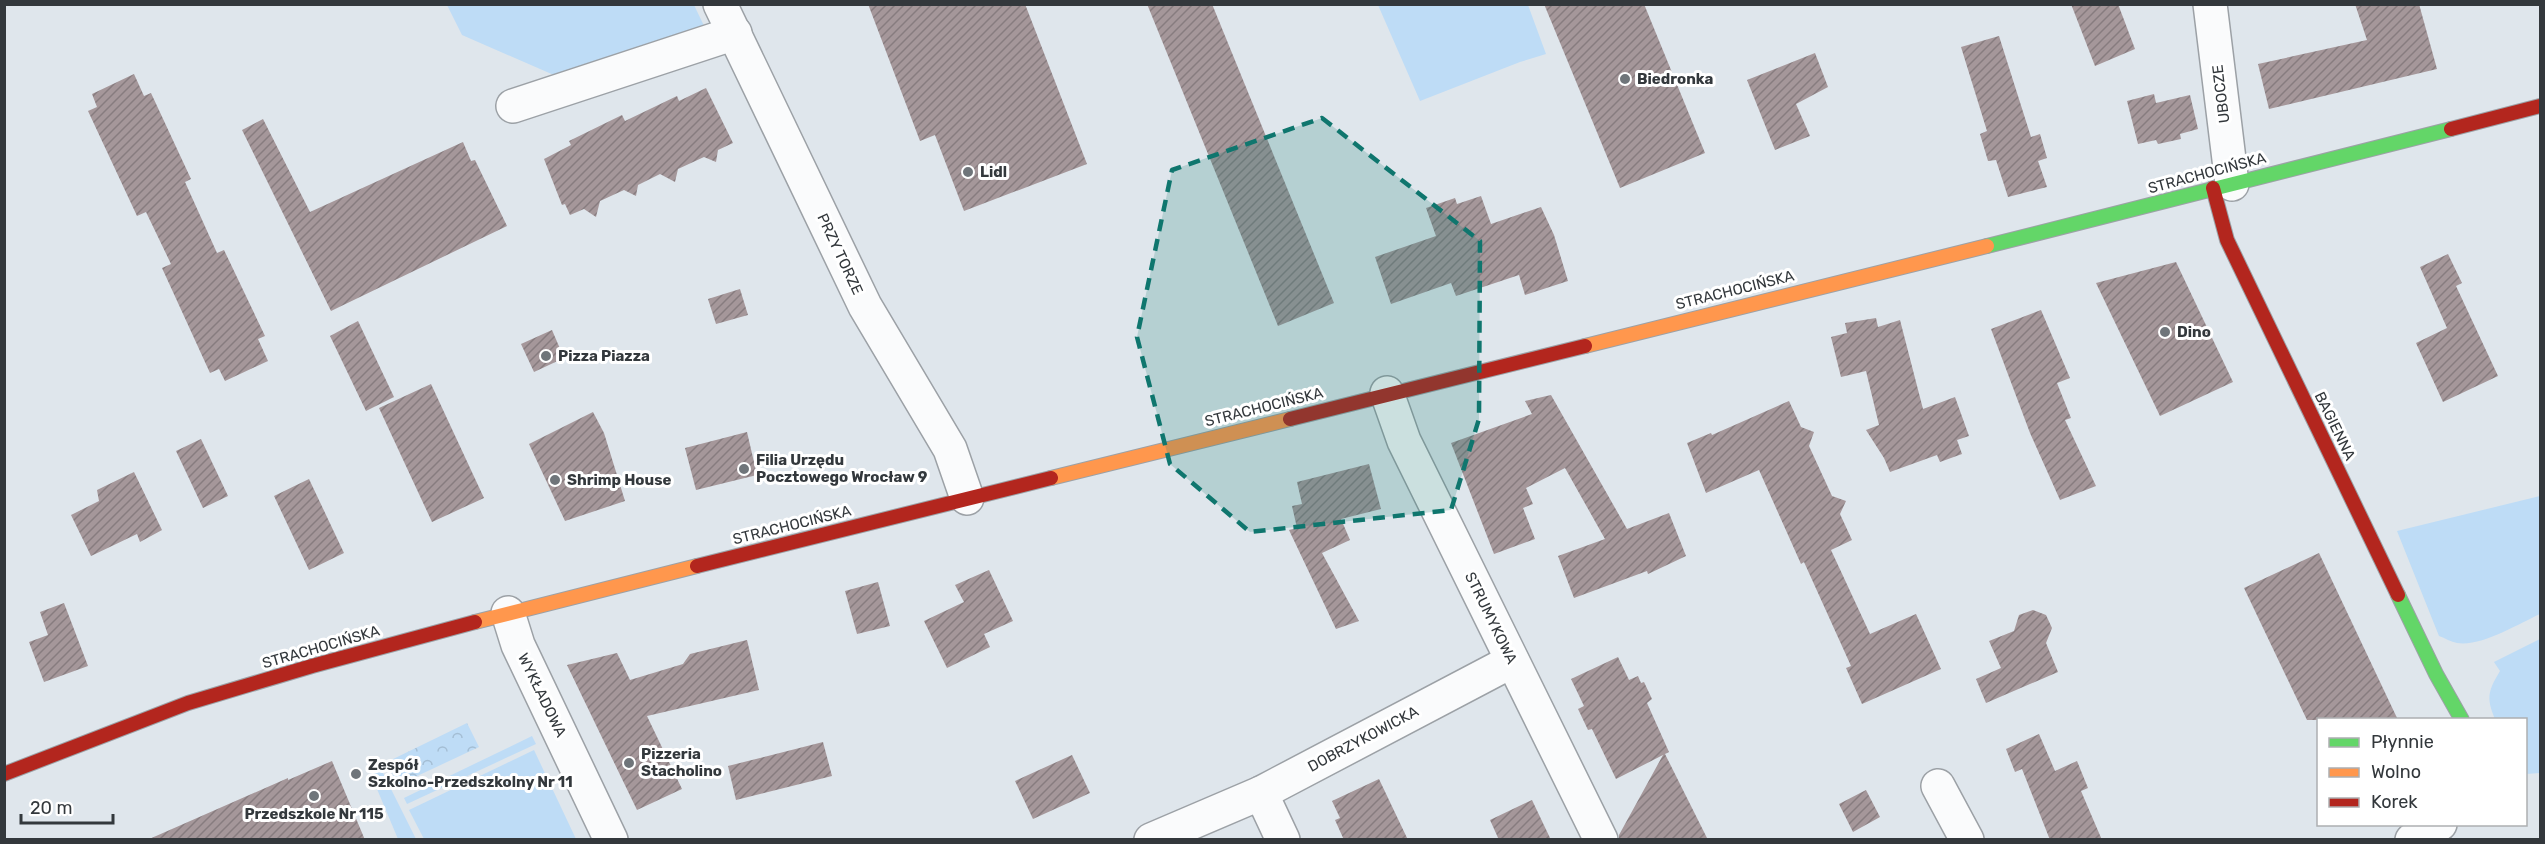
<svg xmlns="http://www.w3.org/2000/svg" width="2545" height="844" font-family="Rubik,sans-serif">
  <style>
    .grass { fill: #bedcf6 }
    .forest { fill: url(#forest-crowns) }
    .building { fill: url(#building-hatch) }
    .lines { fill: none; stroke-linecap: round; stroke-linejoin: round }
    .street-casing { stroke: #9ca1a6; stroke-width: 36 }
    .fast-casing { stroke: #9ca1a6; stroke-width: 16 }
    .slow-casing { stroke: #9ca1a6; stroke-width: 16 }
    .jam-casing { stroke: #9ca1a6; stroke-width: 16 }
    .street { stroke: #fafbfc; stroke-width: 33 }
    .fast { stroke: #63d668; stroke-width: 14 }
    .slow { stroke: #ff974d; stroke-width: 14 }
    .jam { stroke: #b3261e; stroke-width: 14 }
    .marked { fill: #0f766e; fill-opacity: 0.2; stroke: #0f766e; stroke-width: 4.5; stroke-dasharray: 12 8; stroke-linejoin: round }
    .poi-dot { fill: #6f757a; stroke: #fff; stroke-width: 2 }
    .labels { text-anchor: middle; stroke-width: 6; stroke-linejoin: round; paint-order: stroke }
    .poi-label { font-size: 15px; font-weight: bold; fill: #33383c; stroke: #fff; text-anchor: start }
    .street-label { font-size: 15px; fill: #33383c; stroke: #fff }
  </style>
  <defs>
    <pattern id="forest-crowns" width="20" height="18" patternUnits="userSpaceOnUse" patternTransform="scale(1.5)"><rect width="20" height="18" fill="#bedcf6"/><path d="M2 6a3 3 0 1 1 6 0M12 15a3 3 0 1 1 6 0" fill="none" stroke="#a4bed4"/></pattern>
    <pattern id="building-hatch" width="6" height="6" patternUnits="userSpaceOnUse" patternTransform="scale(1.5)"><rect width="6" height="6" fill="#a5979a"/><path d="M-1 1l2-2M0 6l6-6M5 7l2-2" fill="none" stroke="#877c7f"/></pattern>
  </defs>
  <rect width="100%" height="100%" fill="#dfe6ec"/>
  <g class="grass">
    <path d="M 447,5 L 694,5 L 707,32 L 563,79 L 462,35 Z"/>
    <path d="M 1378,5 L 1528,5 L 1546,54 L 1520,62 L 1420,101 Z"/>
    <path d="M 2540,496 L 2540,614 C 2518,624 2481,647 2457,643 C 2451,642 2445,638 2439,636 L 2397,531 Z"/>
    <path d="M 2540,639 L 2540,773 L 2526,774 L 2526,720 L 2495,719 C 2486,698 2488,691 2500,671 L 2494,662 Z"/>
    <path d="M 532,736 L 536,744 L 407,804 L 404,798 Z"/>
    <path d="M 534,750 L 576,839 L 424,839 L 409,810 Z"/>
    <path d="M 379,765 L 416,839 L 398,839 L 369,770 Z"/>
  </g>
  <path class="forest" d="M 467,723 L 479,747 L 398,785 L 387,762 Z"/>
  <g class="building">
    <path d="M 868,4 L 1025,4 L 1087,164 L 964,211 L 935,135 L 920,141 Z"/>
    <path d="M 1147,4 L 1212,4 L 1334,303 L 1278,326 Z"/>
    <path d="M 1544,4 L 1644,4 L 1705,153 L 1620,188 Z"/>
    <path d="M 2071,4 L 2118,4 L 2135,49 L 2095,66 Z"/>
    <path d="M 2355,4 L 2419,4 L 2437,69 L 2269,109 L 2258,64 L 2367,40 Z"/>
    <path d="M 1999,36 L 2031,137 L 2040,134 L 2047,158 L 2038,161 L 2047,187 L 2008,197 L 1996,160 L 1988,161 L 1980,134 L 1987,131 L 1961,47 Z"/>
    <path d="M 1815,53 L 1828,87 L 1796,104 L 1810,136 L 1775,150 L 1747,80 Z"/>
    <path d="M 134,74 L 144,96 L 151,93 L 191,179 L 185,182 L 217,253 L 224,250 L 265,336 L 258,339 L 268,361 L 225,381 L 219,369 L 210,373 L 162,268 L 171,264 L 146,212 L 137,216 L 88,111 L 97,107 L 92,94 Z"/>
    <path d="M 706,88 L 733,143 L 718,150 L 716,162 L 704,157 L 678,169 L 675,182 L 660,174 L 638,185 L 636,196 L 624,190 L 600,201 L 596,217 L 584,209 L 570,215 L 565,204 L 562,205 L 544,159 L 571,145 L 569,141 L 622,115 L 625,121 L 677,96 L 679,101 Z"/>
    <path d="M 2154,94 L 2156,103 L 2190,95 L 2198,129 L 2180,134 L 2181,139 L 2158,144 L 2156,140 L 2138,144 L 2127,101 Z"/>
    <path d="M 263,119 L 310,212 L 463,142 L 471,161 L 475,160 L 507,226 L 331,311 L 242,130 Z"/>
    <path d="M 1481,196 L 1491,224 L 1541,207 L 1554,235 L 1568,281 L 1525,295 L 1519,275 L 1456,296 L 1451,283 L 1391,304 L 1375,257 L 1436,236 L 1426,208 L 1455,198 L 1457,204 Z"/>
    <path d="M 2448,254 L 2462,283 L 2456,286 L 2498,376 L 2443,402 L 2416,343 L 2447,328 L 2420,267 Z"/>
    <path d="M 2176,262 L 2233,382 L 2160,416 L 2096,283 Z"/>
    <path d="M 740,289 L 748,315 L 716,324 L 708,299 Z"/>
    <path d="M 2041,310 L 2070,378 L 2057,383 L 2071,418 L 2065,420 L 2096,486 L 2060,500 L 2030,433 L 1991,329 Z"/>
    <path d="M 1876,318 L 1878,327 L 1900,320 L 1923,409 L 1955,397 L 1969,436 L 1957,440 L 1962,454 L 1940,462 L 1937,455 L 1890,472 L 1884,458 L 1866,430 L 1879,425 L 1866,371 L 1841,377 L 1831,337 L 1847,333 L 1845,323 Z"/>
    <path d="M 358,321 L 394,397 L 366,411 L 330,336 Z"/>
    <path d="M 552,330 L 564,358 L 534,372 L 521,344 Z"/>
    <path d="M 431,384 L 484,498 L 432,522 L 379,408 Z"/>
    <path d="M 1551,395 L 1627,529 L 1669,513 L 1686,556 L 1648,574 L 1647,571 L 1574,598 L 1558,556 L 1605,539 L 1565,468 L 1526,488 L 1533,504 L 1523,508 L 1535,539 L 1494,554 L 1451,443 L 1532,414 L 1525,401 Z"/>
    <path d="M 1789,401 L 1801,427 L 1814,432 L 1809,446 L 1832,496 L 1846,501 L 1840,514 L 1852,540 L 1831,550 L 1870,634 L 1916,614 L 1941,669 L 1862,704 L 1846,668 L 1851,666 L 1804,562 L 1801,564 L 1759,470 L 1706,493 L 1687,443 L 1711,433 L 1712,435 Z"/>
    <path d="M 593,412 L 604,433 L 625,501 L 565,521 L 529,444 Z"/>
    <path d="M 747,432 L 757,475 L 696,490 L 685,448 Z"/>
    <path d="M 201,439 L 228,496 L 203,508 L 176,451 Z"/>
    <path d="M 1369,464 L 1381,509 L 1341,519 L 1350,540 L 1322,553 L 1359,621 L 1336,629 L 1289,530 L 1297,528 L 1292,506 L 1302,504 L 1297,482 Z"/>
    <path d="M 134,472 L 162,530 L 140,542 L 137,534 L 91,556 L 71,515 L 99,501 L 97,490 Z"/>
    <path d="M 309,479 L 344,553 L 309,570 L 274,496 Z"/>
    <path d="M 2319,553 L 2398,720 L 2307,720 L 2244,588 Z"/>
    <path d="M 989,570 L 1013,621 L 984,634 L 990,647 L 947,668 L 924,621 L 964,602 L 955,585 Z"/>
    <path d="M 878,582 L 890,626 L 857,634 L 845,591 Z"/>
    <path d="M 64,603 L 88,666 L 44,682 L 29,642 L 48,635 L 40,612 Z"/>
    <path d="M 2033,610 L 2046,615 L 2052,628 L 2046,643 L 2058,672 L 1986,703 L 1976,679 L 2001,668 L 1989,641 L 2014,631 L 2019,615 Z"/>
    <path d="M 747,640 L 759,690 L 647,716 L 682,789 L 637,810 L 567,665 L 617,653 L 630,680 L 683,664 L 690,654 Z"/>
    <path d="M 1618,657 L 1629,680 L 1638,676 L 1641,683 L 1644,682 L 1652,699 L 1647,703 L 1669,752 L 1665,754 L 1708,840 L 1619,840 L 1619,835 L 1663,755 L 1616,779 L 1592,729 L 1588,730 L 1578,709 L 1584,706 L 1571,679 Z"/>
    <path d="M 2039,734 L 2055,771 L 2077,761 L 2088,788 L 2081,791 L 2102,840 L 2050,840 L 2022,769 L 2015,772 L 2006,749 Z"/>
    <path d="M 823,742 L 832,776 L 736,800 L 728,766 Z"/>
    <path d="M 1072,755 L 1090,793 L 1033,819 L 1015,781 Z"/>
    <path d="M 332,761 L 365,840 L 147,840 L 288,778 L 288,780 Z"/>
    <path d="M 1379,779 L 1408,840 L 1344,840 L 1335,820 L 1340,818 L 1332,801 Z"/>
    <path d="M 1866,790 L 1880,817 L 1853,832 L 1839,804 Z"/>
    <path d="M 1532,800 L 1551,840 L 1499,840 L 1490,820 Z"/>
  </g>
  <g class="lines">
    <defs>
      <g id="street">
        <path d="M 720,4 L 865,306 L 950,449 L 967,498"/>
        <path d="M 2210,4 L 2232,184"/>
        <path d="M 513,106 L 735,33"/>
        <path d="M 1387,393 L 1404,441 L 1601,840"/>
        <path d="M 508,613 L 518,645 L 611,840"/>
        <path d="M 1938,786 L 1967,840"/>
        <path d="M 1261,793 L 1283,840"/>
        <path d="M 1151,840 L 1261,793 L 1512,661"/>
        <path d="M 2412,840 L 2440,824"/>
      </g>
      <g id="fast">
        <path d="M 1987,246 L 2451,129"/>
        <path d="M 2398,595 L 2436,674 L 2462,720"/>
      </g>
      <g id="slow">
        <path d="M 1585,346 L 1987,246"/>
        <path d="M 1051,478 L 1290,419"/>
        <path d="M 475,622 L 697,566"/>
      </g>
      <g id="jam">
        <path d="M 2451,129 L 2540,106"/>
        <path d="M 2213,188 L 2227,240 L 2398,595"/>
        <path d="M 1290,419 L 1585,346"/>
        <path d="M 697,566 L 1051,478"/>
        <path d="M 4,774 L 188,703 L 312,666 L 475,622"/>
      </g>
    </defs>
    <use href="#street" class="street-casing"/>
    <use href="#fast" class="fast-casing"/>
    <use href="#slow" class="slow-casing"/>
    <use href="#jam" class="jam-casing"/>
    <use href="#street" class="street"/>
    <use href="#fast" class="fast"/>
    <use href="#slow" class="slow"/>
    <use href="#jam" class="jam"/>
  </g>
  <path class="marked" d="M 1322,118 L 1480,241 L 1479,419 L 1451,510 L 1250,532 L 1170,464 L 1137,337 L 1172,170 Z"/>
  <g class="poi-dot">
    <circle cx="1625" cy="79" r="6"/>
    <circle cx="968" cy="172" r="6"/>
    <circle cx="2165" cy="332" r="6"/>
    <circle cx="546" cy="356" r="6"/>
    <circle cx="744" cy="469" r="6"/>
    <circle cx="555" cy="480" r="6"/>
    <circle cx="629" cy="763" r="6"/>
    <circle cx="356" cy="774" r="6"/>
    <circle cx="314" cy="796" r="6"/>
  </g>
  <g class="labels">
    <g class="poi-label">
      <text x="1637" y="84">Biedronka</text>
      <text x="980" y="177">Lidl</text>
      <text x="2177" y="337">Dino</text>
      <text x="558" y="361">Pizza Piazza</text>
      <text x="756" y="465">Filia Urzędu<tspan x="756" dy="17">Pocztowego Wrocław 9</tspan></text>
      <text x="567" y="485">Shrimp House</text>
      <text x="641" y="759">Pizzeria<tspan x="641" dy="17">Stacholino</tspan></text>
      <text x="368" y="770">Zespół<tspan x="368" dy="17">Szkolno-Przedszkolny Nr 11</tspan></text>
      <text x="314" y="819" text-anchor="middle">Przedszkole Nr 115</text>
    </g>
    <g class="street-label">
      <text transform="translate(2221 94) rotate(-97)" y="5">UBOCZE</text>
      <text transform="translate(2207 173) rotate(-15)" y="5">STRACHOCIŃSKA</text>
      <text transform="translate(840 254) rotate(65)" y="5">PRZY TORZE</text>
      <text transform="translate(1735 290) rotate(-14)" y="5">STRACHOCIŃSKA</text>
      <text transform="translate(1264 407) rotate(-14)" y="5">STRACHOCIŃSKA</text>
      <text transform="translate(2335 426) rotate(64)" y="5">BAGIENNA</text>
      <text transform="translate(792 525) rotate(-14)" y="5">STRACHOCIŃSKA</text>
      <text transform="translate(1491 618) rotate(64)" y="5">STRUMYKOWA</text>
      <text transform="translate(321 647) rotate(-16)" y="5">STRACHOCIŃSKA</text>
      <text transform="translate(542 695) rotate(64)" y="5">WYKŁADOWA</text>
      <text transform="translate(1363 739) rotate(-28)" y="5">DOBRZYKOWICKA</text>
    </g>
  </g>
  <rect width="2545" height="844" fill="none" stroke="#33383c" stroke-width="12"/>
  <rect x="2317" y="718" width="210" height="108" fill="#ffffff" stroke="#adafb1" stroke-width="1.5"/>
  <rect x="2329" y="738" width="30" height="9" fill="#63d668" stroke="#adafb1" stroke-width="1.5"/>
  <text x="2371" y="748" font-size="18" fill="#33383c">Płynnie</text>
  <rect x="2329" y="768" width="30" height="9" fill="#ff974d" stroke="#adafb1" stroke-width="1.5"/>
  <text x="2371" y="778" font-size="18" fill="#33383c">Wolno</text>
  <rect x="2329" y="798" width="30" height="9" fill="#b3261e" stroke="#adafb1" stroke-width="1.5"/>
  <text x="2371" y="808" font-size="18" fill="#33383c">Korek</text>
  <path d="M21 814v9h92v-9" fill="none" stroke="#33383c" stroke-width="3"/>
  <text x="30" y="814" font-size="18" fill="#33383c" stroke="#ffffff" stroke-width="4.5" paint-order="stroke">20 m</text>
</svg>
